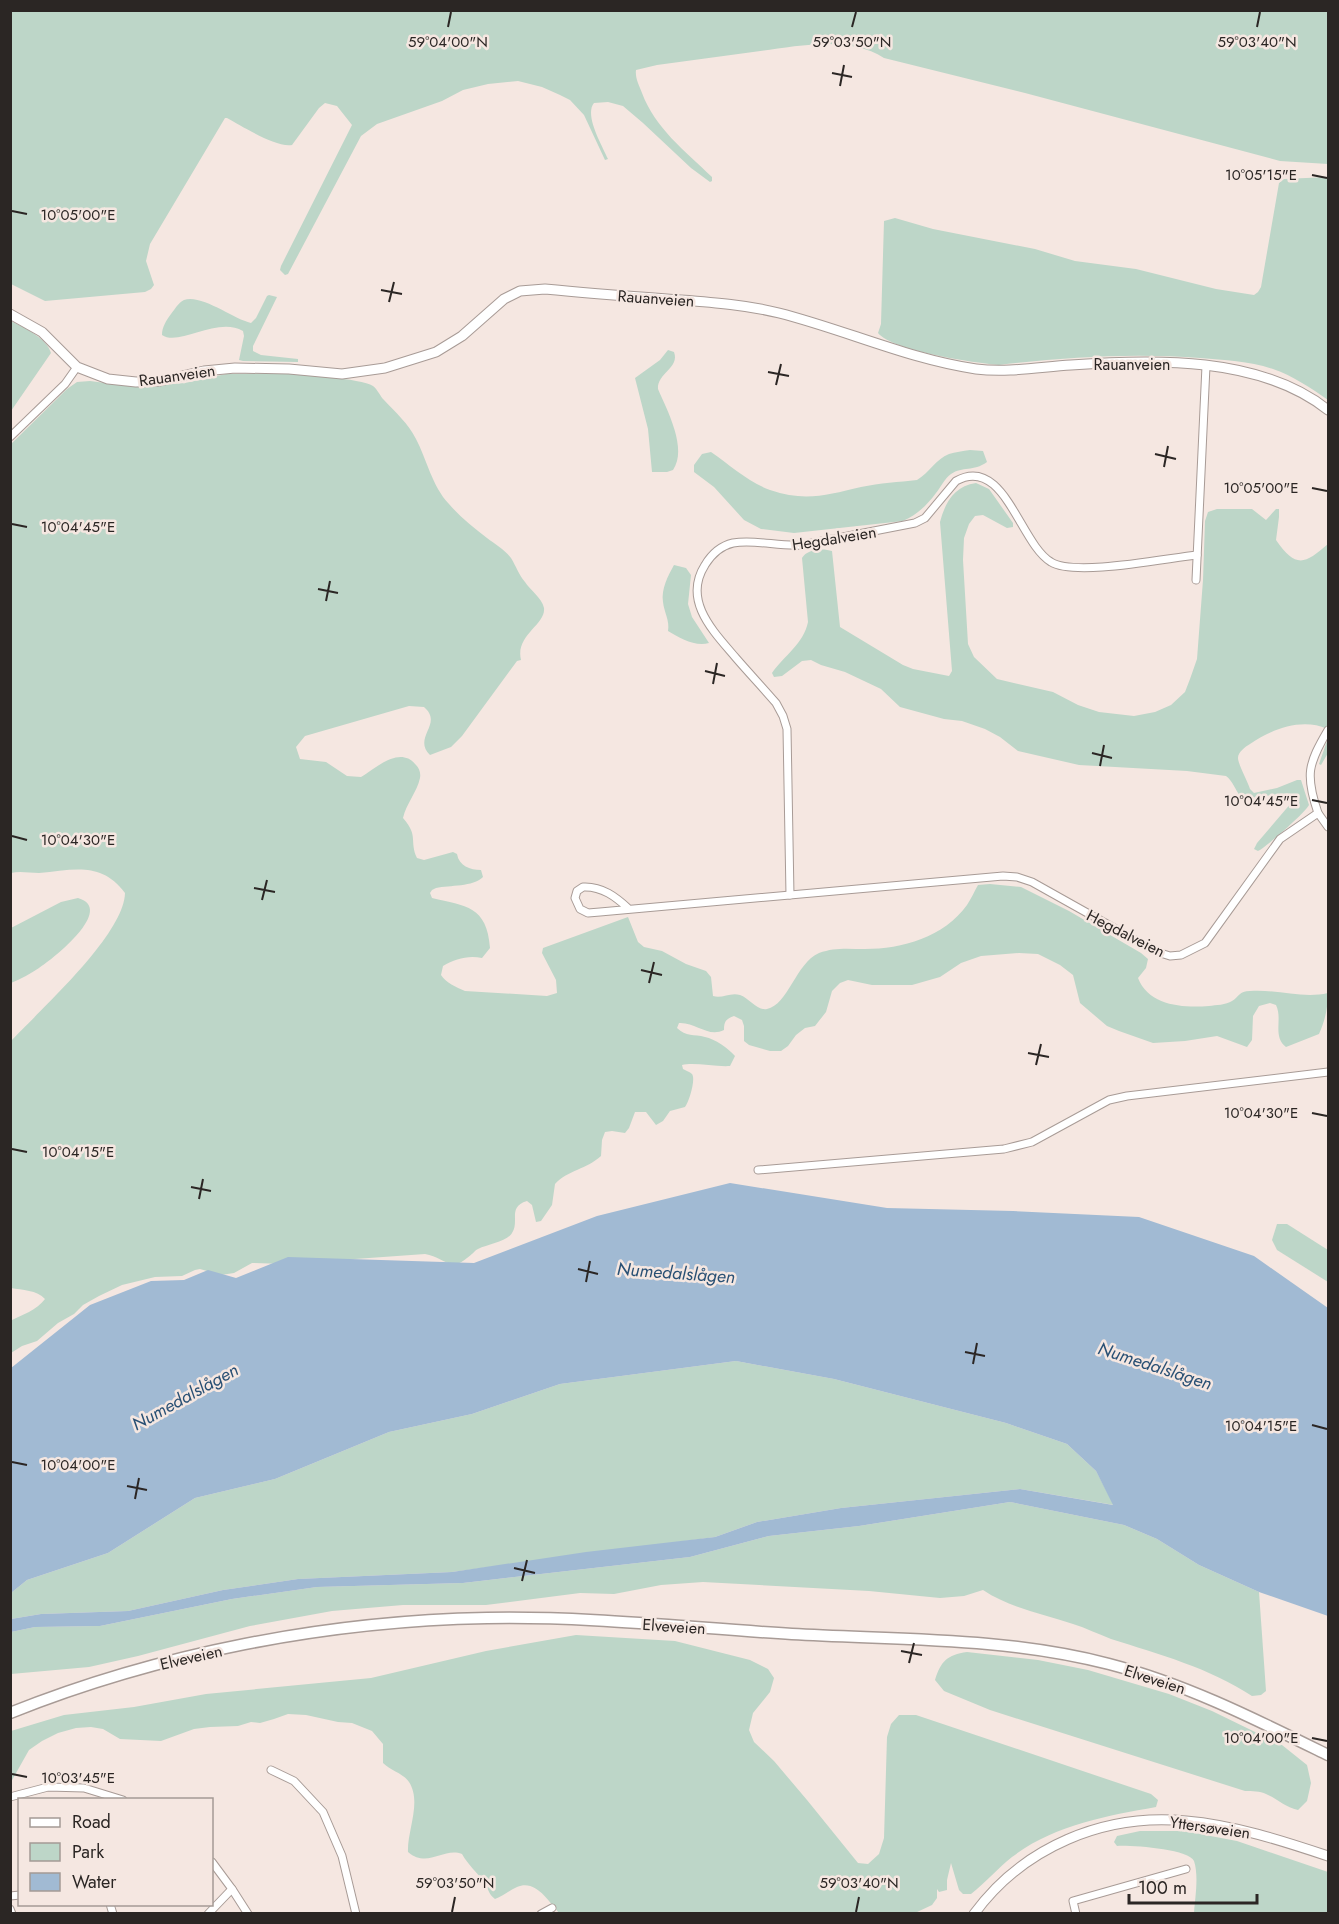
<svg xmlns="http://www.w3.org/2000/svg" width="1339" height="1924" font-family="Jost,sans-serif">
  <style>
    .green { fill: #bdd6c8 }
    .water { fill: #a1bad3 }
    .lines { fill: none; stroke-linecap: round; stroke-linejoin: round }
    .minor-casing { stroke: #a89b96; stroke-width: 9 }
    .secondary-casing { stroke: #a89b96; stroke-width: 11 }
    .trunk-casing { stroke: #a89b96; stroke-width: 13 }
    .minor { stroke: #fff; stroke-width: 7 }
    .secondary { stroke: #fff; stroke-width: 9 }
    .trunk { stroke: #fff; stroke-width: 10 }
    .ticks { fill: none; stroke: #2b2624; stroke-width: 2 }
    .labels { text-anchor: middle; stroke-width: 5; stroke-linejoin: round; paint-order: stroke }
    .street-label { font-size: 16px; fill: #2b2624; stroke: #f5e7e1 }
    .water-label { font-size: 18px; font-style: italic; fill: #295074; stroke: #f5e7e1 }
    .ticks-label { font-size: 15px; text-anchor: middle; fill: #2b2624; stroke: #f5e7e1; stroke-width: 5; stroke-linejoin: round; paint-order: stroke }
  </style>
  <rect width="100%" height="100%" fill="#f5e7e1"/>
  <g class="green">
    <path d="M 10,11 L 1328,11 L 1328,164 L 1280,161 L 1025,93 L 884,58 C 847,34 794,47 753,52 C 721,56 689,61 657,65 L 636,70 C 635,78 639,85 642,93 C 655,128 685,151 712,177 L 712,181 L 710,182 L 691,168 L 643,123 L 623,106 L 608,102 L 594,103 C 584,115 602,145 608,159 L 605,160 L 584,115 L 570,100 L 560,95 L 542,87 L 518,81 L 488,84 L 463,90 L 442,101 L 377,124 L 361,136 L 288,274 L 285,275 L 280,270 L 281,266 L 352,125 L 337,106 L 325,103 L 319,108 L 292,145 C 276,148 242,126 227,118 L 225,118 L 150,244 L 146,261 L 154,285 L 151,289 L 145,292 L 45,301 L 11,284 Z"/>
    <path d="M 1328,177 L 1328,400 C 1311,388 1293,376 1273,369 C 1249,361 1225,360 1200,358 C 1133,353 1066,357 999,365 C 975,363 893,351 878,333 L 881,324 L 884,221 L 895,218 L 933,229 L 1035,249 L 1075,261 L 1136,269 L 1216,289 L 1254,295 L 1258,292 L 1261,287 L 1279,183 L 1284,179 Z"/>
    <path d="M 269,295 L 277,297 L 253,346 L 253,351 L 261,355 L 298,359 L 298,362 L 243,361 L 239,360 L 244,336 L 243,331 C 217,316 179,347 162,335 C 162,327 166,321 171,314 C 175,309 178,303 184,300 C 202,294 233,319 251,323 L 256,318 L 267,296 Z"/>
    <path d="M 11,321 C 24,328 47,338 51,353 L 11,411 Z"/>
    <path d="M 668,350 L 674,352 C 680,368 657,373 658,389 C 667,410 688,449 673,470 L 667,472 L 652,472 L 648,429 L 635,378 L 660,360 Z"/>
    <path d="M 282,373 C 300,375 361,378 373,386 C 378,390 380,396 384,400 C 396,413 408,423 416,439 C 427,460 432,486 449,504 C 460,517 473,527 487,538 C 495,544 505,550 511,558 C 516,566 519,575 525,582 C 530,590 542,598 544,608 C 546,625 515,635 521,660 L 517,661 L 462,736 L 451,747 L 430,755 C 412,737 444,724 424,707 L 409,706 L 305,736 L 296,747 L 300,759 L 326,762 L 347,776 L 361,777 C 376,768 400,745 416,765 C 419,768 421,773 420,778 C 417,792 406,804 403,818 C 419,836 409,841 417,858 L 424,860 L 453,852 L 457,854 C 459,866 470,870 481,870 L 483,877 C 473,887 450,885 436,888 L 432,890 L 430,893 L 432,898 C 466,906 487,906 490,948 L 482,958 C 468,955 455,959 443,966 L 441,975 C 446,983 456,987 465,991 L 547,996 L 557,993 L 556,980 L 542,953 L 543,948 L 628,917 L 638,942 L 644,947 L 662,951 L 686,964 L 706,971 L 711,977 L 713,996 C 722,999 730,992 740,995 C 749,998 757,1011 767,1009 C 788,1005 796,963 819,953 C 835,947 849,949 865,949 C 902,949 944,937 967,905 C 971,899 974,892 978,885 L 990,884 L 1021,887 L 1069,911 L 1141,953 L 1148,959 L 1146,968 L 1138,978 C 1149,1006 1183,1008 1209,1006 C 1216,1005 1226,1005 1232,1001 C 1239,997 1239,991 1250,991 C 1277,989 1303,999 1328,993 C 1328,1007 1325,1021 1319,1034 L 1286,1047 C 1272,1036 1283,1019 1276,1005 L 1270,1003 L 1259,1006 L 1253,1016 L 1252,1040 L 1247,1047 L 1217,1036 L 1185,1041 L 1153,1043 L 1119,1031 L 1107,1026 L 1080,1003 L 1073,975 L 1060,965 L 1038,954 L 1019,953 L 981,956 L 961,963 L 940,977 L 912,985 L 872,985 L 848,980 L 840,983 L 832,991 L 826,1012 L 815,1026 L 805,1028 L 796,1035 L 788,1046 L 781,1051 L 770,1051 L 749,1045 L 744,1041 L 744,1026 L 742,1020 L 734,1016 C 726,1019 724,1021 724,1030 C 708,1038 696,1022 679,1023 L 677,1028 C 686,1037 694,1034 705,1037 C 715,1039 728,1048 735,1056 L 730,1066 C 715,1067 694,1062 682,1065 L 683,1069 C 685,1070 690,1072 692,1074 C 696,1079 689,1102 685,1107 L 670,1111 L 663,1121 L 656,1125 L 646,1112 L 635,1112 L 629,1128 L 625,1133 L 612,1131 L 605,1132 L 602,1140 L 601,1156 C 587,1169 568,1170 555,1184 L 552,1205 L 541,1221 L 536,1222 L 532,1205 L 527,1201 C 507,1207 520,1221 512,1233 C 507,1242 488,1244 478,1249 C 474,1251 472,1255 467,1258 C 464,1261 459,1263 455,1265 C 444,1263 437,1256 425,1254 L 285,1264 L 252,1263 L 234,1273 L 221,1275 L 200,1269 L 195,1270 L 182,1276 L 155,1277 L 122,1285 L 99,1296 L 83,1305 L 74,1314 L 58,1323 L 37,1341 L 22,1346 L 11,1353 L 10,1321 C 22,1315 37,1310 45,1299 C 37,1290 22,1290 11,1288 L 11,1041 C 40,1010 124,935 125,893 C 101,861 74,870 39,873 C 29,873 20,871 11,873 L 11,444 L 67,389 L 77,382 L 90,381 L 136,387 L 185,383 L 226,374 Z"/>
    <path d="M 970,450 L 983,451 L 987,462 C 973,472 963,466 951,474 C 944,479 941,487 936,493 C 927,505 917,515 903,521 L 794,533 L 761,529 L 744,520 L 714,487 L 694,472 L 694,465 L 702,454 L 711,452 C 730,465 748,482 770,490 C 805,502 827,495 861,487 C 880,483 899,482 917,480 C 929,473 936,459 949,454 C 955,452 963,451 970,450 Z"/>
    <path d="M 976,483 L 989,489 L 1013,523 L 1013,527 L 1007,528 L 983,515 L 975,516 L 969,524 L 964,538 L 963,560 L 968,644 L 974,657 L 997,679 L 1053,692 L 1078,705 L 1099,712 L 1134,716 L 1155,712 L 1171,705 L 1185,692 L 1190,679 L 1197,659 L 1203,580 L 1205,521 L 1208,512 L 1217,509 L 1252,509 L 1266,520 L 1276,509 L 1279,509 L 1279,517 L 1276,540 C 1296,569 1305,564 1328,544 L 1328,753 L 1321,765 L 1319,764 L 1328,738 L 1327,729 C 1302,717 1270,730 1250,744 C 1245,747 1238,752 1238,758 C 1238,764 1248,782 1250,789 L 1254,793 L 1277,788 L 1297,780 L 1301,780 L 1309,805 C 1306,812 1264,849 1258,851 L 1254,849 L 1257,843 L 1292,802 L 1293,796 L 1291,794 C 1274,792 1258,800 1241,797 C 1235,790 1233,781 1226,776 L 1187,771 L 1079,765 L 1018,751 L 1000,737 L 985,729 L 962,721 L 944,719 L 900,707 L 881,689 L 845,672 L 821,665 L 811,660 L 802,661 L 782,676 L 774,677 L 772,673 C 784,656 804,643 808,622 L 802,558 C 807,549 823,548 832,551 L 840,627 L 903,665 L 913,669 L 949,676 L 952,671 L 940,522 C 945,503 954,486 976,483 Z"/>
    <path d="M 674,565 L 686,568 L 691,575 L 688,604 L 692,617 L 709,643 C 695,647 680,638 668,631 C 670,621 664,612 663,602 C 661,589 668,576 674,565 Z"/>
    <path d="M 78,898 C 116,909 53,959 39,968 C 30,974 21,979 11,983 L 11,928 L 61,902 Z"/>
    <path d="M 1277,1224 L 1287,1224 L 1328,1250 L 1328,1282 L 1277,1250 L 1272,1240 Z"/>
    <path d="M 736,1361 L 834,1379 L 1006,1423 L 1067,1444 L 1096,1471 L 1114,1505 L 1020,1489 L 841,1508 L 757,1522 L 715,1537 L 452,1572 L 298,1579 L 223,1590 L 128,1611 L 41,1614 L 11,1619 L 11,1593 L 27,1580 L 108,1553 L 195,1498 L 275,1479 L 389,1432 L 472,1414 L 560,1384 Z"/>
    <path d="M 1010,1502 L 1124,1525 L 1157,1539 L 1199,1565 L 1259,1592 L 1266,1691 L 1261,1695 L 1252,1696 C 1210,1668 1158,1654 1111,1639 C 1098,1634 1086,1628 1073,1624 C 1042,1614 1010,1608 983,1590 L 964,1596 L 940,1598 L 869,1591 L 703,1582 L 661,1585 L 614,1594 L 580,1593 L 486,1605 L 403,1605 L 332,1611 L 250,1626 L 138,1656 L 89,1667 L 11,1674 L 11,1632 L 35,1627 L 100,1626 L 232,1599 L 317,1587 L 463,1583 L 690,1557 L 769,1536 L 859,1526 Z"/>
    <path d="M 576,1635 L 675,1641 L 750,1660 L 768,1669 L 774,1678 L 770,1692 L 753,1713 L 749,1730 L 754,1742 L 774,1761 L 807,1800 L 858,1863 L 868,1864 L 879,1854 L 884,1838 L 887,1737 L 891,1724 L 899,1715 L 916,1715 L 1151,1794 L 1158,1800 L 1156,1807 C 1106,1816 1054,1825 1012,1857 C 998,1868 986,1882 971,1894 L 963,1894 L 959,1890 L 951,1863 L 947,1880 L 947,1890 L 939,1892 L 937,1889 L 937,1898 L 932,1905 L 915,1913 L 560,1914 C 548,1901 536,1879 517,1887 C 510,1890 503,1896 495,1899 C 488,1894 489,1889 484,1882 C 477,1872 468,1865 462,1854 C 443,1847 428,1869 408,1852 C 407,1831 422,1802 409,1782 C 404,1774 390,1770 383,1763 L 383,1744 L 372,1731 L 352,1723 L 338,1722 L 306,1715 L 288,1714 L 274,1719 L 260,1723 L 251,1722 L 238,1726 L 210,1727 L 194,1729 L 161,1741 L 120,1739 L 103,1729 L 91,1727 L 76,1728 L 58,1733 L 42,1741 L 29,1750 L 11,1782 L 11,1731 L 64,1715 L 134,1707 L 206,1694 L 371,1678 L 486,1651 Z"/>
    <path d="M 967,1652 L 1038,1660 L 1088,1670 L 1169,1694 L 1212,1711 L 1282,1745 L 1307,1765 L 1311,1783 L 1307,1801 L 1298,1810 C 1284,1807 1278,1799 1266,1794 C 1260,1791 1252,1791 1245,1791 L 990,1710 L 944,1691 L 935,1680 C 941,1661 947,1655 967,1652 Z"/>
    <path d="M 1140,1831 L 1184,1831 L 1237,1841 L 1328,1872 L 1328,1913 L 1194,1913 C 1195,1898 1199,1876 1194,1861 C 1189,1849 1130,1845 1117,1846 L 1114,1842 L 1117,1836 Z"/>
  </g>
  <path class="water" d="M 730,1183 L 887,1208 L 1013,1211 L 1139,1217 L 1254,1256 L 1328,1308 L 1328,1616 L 1259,1592 L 1199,1565 L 1157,1539 L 1124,1525 L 1010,1502 L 859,1526 L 769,1536 L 690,1557 L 463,1583 L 317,1587 L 232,1599 L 100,1626 L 35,1627 L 11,1632 L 11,1619 L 41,1614 L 128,1611 L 223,1590 L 298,1579 L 452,1572 L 586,1552 L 715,1537 L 757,1522 L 841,1508 L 1020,1489 L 1113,1505 L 1096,1471 L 1067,1444 L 1006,1423 L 834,1379 L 736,1361 L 560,1384 L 472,1414 L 389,1432 L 275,1479 L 195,1498 L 108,1553 L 27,1580 L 11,1593 L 11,1368 L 90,1305 L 151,1281 L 184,1280 L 208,1270 L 236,1278 L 288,1257 L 474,1263 L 597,1216 Z"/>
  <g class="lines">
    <defs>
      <g id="minor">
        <path d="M 10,437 L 65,384 L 77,367"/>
        <path d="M 1196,580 L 1206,366"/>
        <path d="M 1318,813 C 1305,775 1308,764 1328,730"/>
        <path d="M 790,895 L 787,729 L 783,716 L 776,703 C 763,688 749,673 736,658 C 714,632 682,601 705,565 C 711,555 720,546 733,543 C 756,539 779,547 802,545 L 915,523 L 925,518 L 956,481 C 1004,454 1020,544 1051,562 C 1075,577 1167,558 1197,555"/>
        <path d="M 629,909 C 616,897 602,886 583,887 L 577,891 L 575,898 L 580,909 L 588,913 L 600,912 L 1003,876 L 1017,877 L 1032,882 L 1157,952 L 1170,956 L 1181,955 L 1205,943 L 1280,839 L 1318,813 L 1328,827"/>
        <path d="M 758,1170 L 1004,1149 L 1032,1142 L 1109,1100 L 1127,1096 L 1328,1072"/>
        <path d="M 271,1770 L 294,1781 L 323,1812 L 342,1856 L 356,1914"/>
        <path d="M 10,1797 L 48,1787 L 84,1788 L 123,1800"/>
        <path d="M 212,1862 L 232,1889 L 248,1914"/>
        <path d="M 10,1896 L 20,1895"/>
        <path d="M 110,1904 L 113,1914"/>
        <path d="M 10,1909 L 12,1914"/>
        <path d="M 208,1914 L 232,1889"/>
        <path d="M 541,1914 L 552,1908"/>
        <path d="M 1076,1914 L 1073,1901 L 1186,1869"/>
      </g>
      <g id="secondary">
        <path d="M 10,314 L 42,332 L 77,367 L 108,379 L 136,382 L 160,381 L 204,371 L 235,368 L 289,369 L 342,374 L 385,368 L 436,352 L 462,336 L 504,299 L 520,291 L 545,289 C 586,293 626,296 667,299 C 705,302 743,304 779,313 C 846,330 908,359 976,369 C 1007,373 1040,367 1071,365 C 1154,359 1260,356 1328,410"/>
        <path d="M 974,1914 C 1023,1847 1104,1813 1186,1821 C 1234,1825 1283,1841 1328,1856"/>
      </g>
      <path id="trunk" d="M 10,1713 C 160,1653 326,1621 487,1618 C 589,1616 691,1628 792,1634 C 899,1640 1005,1637 1109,1664 C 1186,1684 1257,1720 1328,1755"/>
    </defs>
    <use href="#minor" class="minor-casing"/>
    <use href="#secondary" class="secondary-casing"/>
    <use href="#trunk" class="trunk-casing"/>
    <use href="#minor" class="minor"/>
    <use href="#secondary" class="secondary"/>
    <use href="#trunk" class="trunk"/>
  </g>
  <path class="ticks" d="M 448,27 L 451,12M 852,27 L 856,12M 1257,27 L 1260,12M 832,73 L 852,77M 840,86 L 844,65M 1312,175 L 1327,178M 12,211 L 27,214M 381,290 L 402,294M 389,302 L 394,282M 768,372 L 789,376M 776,385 L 781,364M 1155,454 L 1176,459M 1164,467 L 1168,446M 1312,488 L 1327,491M 12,524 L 27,527M 318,589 L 338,593M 326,601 L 330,581M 705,671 L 725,676M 713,684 L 717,663M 1092,753 L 1112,758M 1100,766 L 1104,745M 1312,800 L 1327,803M 12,836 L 27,840M 254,888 L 275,892M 262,900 L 267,880M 641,970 L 662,975M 649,983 L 654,962M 1028,1053 L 1049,1057M 1036,1065 L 1041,1044M 1312,1113 L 1327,1116M 12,1149 L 27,1152M 191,1187 L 211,1191M 199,1199 L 203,1179M 578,1269 L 598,1274M 586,1282 L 590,1261M 965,1352 L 985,1356M 973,1364 L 977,1343M 1312,1425 L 1327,1429M 12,1462 L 27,1465M 127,1486 L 147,1490M 135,1499 L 139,1478M 514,1568 L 535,1573M 522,1581 L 527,1560M 901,1651 L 922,1655M 909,1663 L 914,1643M 1312,1738 L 1327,1741M 12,1774 L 27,1777M 452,1912 L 455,1897M 856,1912 L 859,1897"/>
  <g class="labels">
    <g class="street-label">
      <text transform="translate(656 298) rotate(4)" y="6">Rauanveien</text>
      <text x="1132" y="370">Rauanveien</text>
      <text transform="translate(177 375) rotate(-8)" y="6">Rauanveien</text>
      <text transform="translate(834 538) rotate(-9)" y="6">Hegdalveien</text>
      <text transform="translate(1126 933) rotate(27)" y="6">Hegdalveien</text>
      <text transform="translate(674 1626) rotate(4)" y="6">Elveveien</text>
      <text transform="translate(191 1657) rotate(-13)" y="6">Elveveien</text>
      <text transform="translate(1155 1679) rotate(18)" y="6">Elveveien</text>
      <text transform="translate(1210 1827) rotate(8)" y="6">Yttersøveien</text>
    </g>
    <g class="water-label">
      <text transform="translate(676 1273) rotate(4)" y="6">Numedalslågen</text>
      <text transform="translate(1155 1366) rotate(18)" y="6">Numedalslågen</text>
      <text transform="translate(185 1397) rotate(-29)" y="6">Numedalslågen</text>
    </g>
  </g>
  <g class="ticks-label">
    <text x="448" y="47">59°04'00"N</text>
    <text x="852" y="47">59°03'50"N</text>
    <text x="1257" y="47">59°03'40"N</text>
    <text x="1261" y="180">10°05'15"E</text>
    <text x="78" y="220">10°05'00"E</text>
    <text x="1261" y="493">10°05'00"E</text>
    <text x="78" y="532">10°04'45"E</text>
    <text x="1261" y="806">10°04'45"E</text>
    <text x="78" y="845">10°04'30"E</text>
    <text x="1261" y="1118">10°04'30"E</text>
    <text x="78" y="1157">10°04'15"E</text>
    <text x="1261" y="1431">10°04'15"E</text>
    <text x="78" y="1470">10°04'00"E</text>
    <text x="1261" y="1743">10°04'00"E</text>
    <text x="78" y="1783">10°03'45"E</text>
    <text x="455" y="1888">59°03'50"N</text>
    <text x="859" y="1888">59°03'40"N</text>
  </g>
  <rect width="1339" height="1924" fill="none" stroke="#2b2624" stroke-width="24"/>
  <rect x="18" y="1798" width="195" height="108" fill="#f5e7e1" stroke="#a49a95" stroke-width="1.5"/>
  <rect x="30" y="1818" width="30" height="9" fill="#ffffff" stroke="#a49a95" stroke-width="1.5"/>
  <text x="72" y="1828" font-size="18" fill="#2b2624">Road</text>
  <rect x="30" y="1843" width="30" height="18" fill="#bdd6c8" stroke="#a49a95" stroke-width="1.5"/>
  <text x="72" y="1858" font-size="18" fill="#2b2624">Park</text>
  <rect x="30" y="1873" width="30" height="18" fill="#a1bad3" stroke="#a49a95" stroke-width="1.5"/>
  <text x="72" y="1888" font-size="18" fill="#2b2624">Water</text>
  <path d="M1129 1894v9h128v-9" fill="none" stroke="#2b2624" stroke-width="3"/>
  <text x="1138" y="1894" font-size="18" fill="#2b2624" stroke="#f5e7e1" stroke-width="4.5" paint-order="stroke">100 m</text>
</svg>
